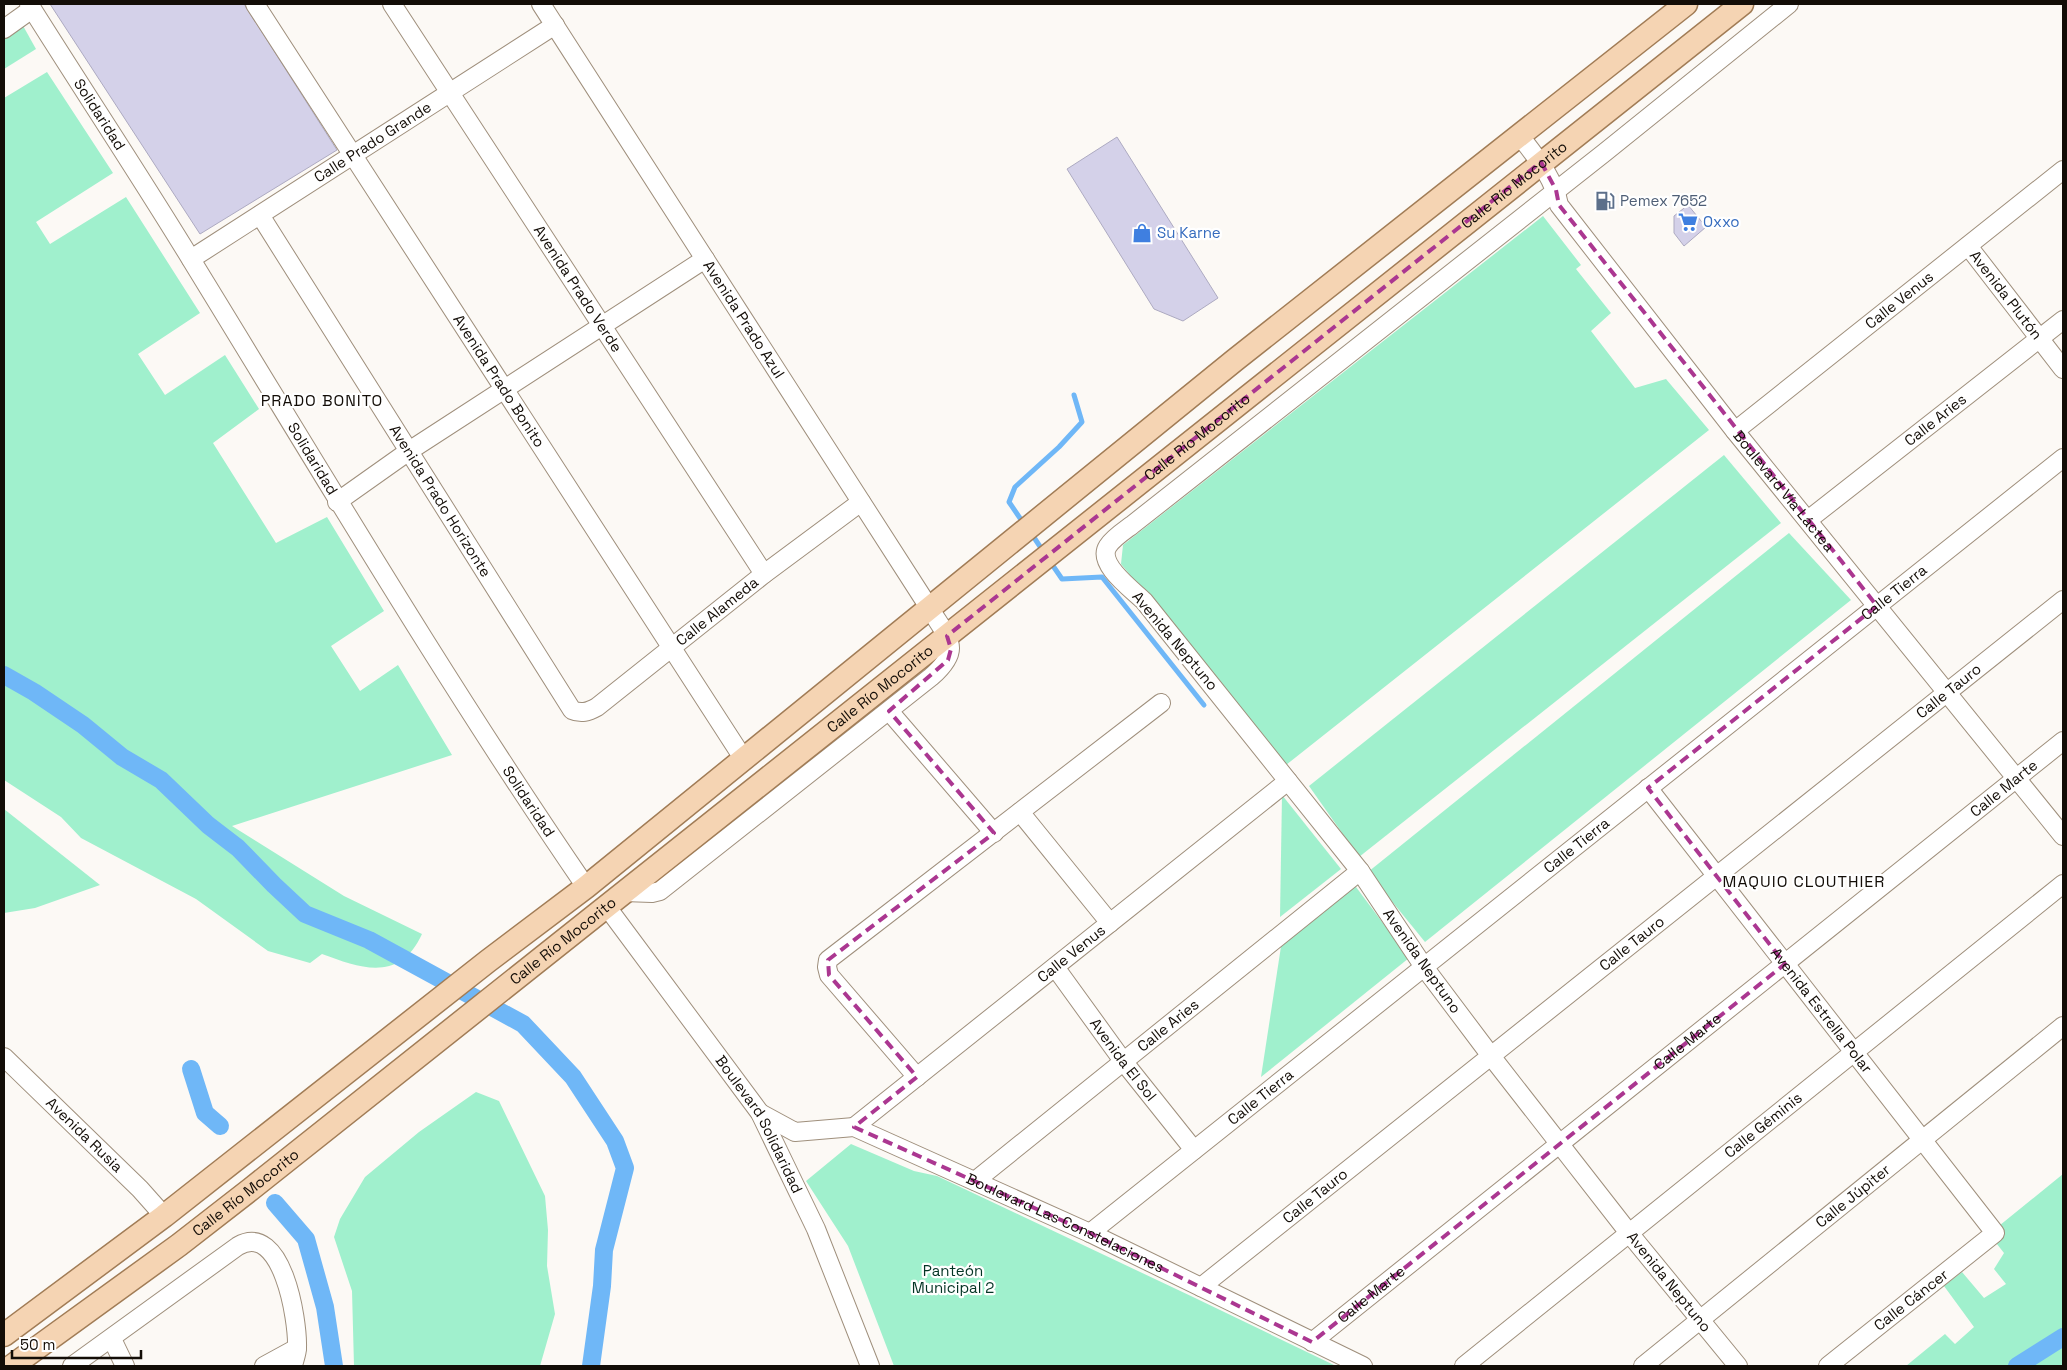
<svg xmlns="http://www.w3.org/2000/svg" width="2067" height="1370" font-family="'Space Grotesk',sans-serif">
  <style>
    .green { fill: #a0f0cd }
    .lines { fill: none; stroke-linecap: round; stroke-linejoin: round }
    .stream { stroke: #6fb7f7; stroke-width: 5 }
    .canal { stroke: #6fb7f7; stroke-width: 18 }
    .building { fill: #d4d1e9; stroke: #adaac1 }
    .minor-casing { stroke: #9f8f7c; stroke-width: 20 }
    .major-casing { stroke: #a17c56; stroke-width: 25 }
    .minor { stroke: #fff; stroke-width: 18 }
    .major { stroke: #f5d4b3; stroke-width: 22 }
    .marked { fill: none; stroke: #ab3791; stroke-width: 4; stroke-dasharray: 10 6; stroke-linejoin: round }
    .labels { text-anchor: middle; stroke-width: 4.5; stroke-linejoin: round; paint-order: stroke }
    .street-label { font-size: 15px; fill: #130d07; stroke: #fff }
    .service-label { font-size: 15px; fill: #4e5e75; stroke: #fff; text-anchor: start }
    .shop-label { font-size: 15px; fill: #366cbe; stroke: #fff; text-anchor: start }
    .park-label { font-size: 15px; fill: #033424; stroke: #fff }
    .neighbourhood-label { font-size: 16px; letter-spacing: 1px; fill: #130d07; stroke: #fff }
  </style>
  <rect width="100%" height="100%" fill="#fcf9f5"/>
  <g class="green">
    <path d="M 22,24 L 36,49 L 4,69 L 4,35 Z"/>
    <path d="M 47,72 L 113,173 L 36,222 L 50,244 L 126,197 L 200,313 L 138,354 L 165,395 L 225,355 L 259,409 L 213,443 L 276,543 L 327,517 L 384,611 L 331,646 L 360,691 L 398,665 L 452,755 L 232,826 L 344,896 L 422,934 C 400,982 362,969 322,954 L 310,963 L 268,951 L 196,899 L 81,838 L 61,817 L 4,780 L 4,98 Z"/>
    <path d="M 1543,216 L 1581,265 L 1576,269 L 1611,313 L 1591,331 L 1635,388 L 1666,379 L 1709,430 L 1286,765 L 1121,564 L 1123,545 Z"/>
    <path d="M 1724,455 L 1781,523 L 1359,857 L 1309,786 Z"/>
    <path d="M 1789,533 L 1851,600 L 1425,942 L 1368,872 Z"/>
    <path d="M 1282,795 L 1341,869 L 1280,917 Z"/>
    <path d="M 4,809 L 100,885 L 35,908 L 4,913 Z"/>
    <path d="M 1353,883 L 1409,958 L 1261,1077 L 1282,940 Z"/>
    <path d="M 476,1092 L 499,1101 L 545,1196 L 548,1230 L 547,1266 L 555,1314 L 540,1366 L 354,1366 L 352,1291 L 334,1237 L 340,1219 L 365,1177 L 419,1132 Z"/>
    <path d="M 851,1144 L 914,1171 L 937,1176 L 1193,1297 L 1336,1366 L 894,1366 L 848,1246 L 806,1181 Z"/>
    <path d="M 2063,1174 L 2063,1366 L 1906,1366 L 1945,1334 L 1955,1344 L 1974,1327 L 1944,1286 L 1962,1272 L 1984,1298 L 2006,1284 L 1994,1269 L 2004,1253 L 1989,1234 Z"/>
  </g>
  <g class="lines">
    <g class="stream">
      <path d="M 1024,524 L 1009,502 L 1015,487 L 1059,447 L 1082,422 L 1074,395"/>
      <path d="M 1031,533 L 1043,551"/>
      <path d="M 1049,560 L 1062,579 L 1102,577 L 1204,705"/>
    </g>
    <g class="canal">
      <path d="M 4,675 L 34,692 L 83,725 L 122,757 L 161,780 L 208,825 L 238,848 L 274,885 L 305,914 L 369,940 L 523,1024 L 573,1077 L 615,1141 L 625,1168 L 604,1250 L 602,1286 L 591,1366"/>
      <path d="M 191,1069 L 205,1113 L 220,1126"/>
      <path d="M 275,1203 L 306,1239 L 325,1307 L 334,1366"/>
      <path d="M 2017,1366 L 2063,1337"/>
    </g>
  </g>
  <g class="building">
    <path d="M 50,4 L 244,4 L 337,150 L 200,234 Z"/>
    <path d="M 1117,137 L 1218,298 L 1183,321 L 1154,309 L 1067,169 Z"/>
    <path d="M 1688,205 L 1706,227 L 1684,246 L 1674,233 L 1674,216 Z"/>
  </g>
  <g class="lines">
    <defs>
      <g id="minor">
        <path id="s1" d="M 29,4 C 83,90 139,174 192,261 C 321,471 446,683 586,887"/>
        <path id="s2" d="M 255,4 L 743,758"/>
        <path id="s3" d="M 392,4 L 764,574"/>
        <path id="s4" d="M 541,4 L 930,609 C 949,640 963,649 931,677 L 660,891 L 652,893 L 624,892"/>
        <path d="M 4,29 L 32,9"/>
        <path id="s5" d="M 1520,136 C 1536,157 1554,178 1559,205 L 1735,431 L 2063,836"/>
        <path id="s6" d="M 260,215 L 572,710 C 581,714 588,712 597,707 L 764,574 L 861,502"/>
        <path id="s7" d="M 1968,246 L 2063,369"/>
        <path id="s8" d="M 191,259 L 555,25"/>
        <path id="s9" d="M 1735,431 L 2063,170"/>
        <path d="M 337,502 L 409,451 L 705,259"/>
        <path id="s10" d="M 1808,520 L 2063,320"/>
        <path d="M 889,711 L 994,833"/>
        <path id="s11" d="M 1648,788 L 1995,1233 L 1828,1366"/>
        <path d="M 1020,812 L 1110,923"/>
        <path id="s12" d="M 607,907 L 760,1113 L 816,1229 L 870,1366"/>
        <path id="s13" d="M 1055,967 L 1123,1061 L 1194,1150"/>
        <path id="s14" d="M 4,1057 L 140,1189 L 164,1216"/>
        <path d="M 917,1077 L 829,975 L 827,967 L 828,960 L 1161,703"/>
        <path id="s15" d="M 760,1113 L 795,1132 L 854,1127 L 1090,1233 L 1363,1366"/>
        <path id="s16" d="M 854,1127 L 1288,781"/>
        <path id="s17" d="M 975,1181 L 1360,871"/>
        <path id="s18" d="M 1090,1233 L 2063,458"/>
        <path id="s19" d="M 1201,1287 L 2063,600"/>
        <path d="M 112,1339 L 125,1366"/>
        <path id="s20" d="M 1312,1342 L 2063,741"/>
        <path d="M 72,1366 L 238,1246 C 282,1221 298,1319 297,1348 C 297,1354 294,1360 293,1366"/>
        <path d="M 264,1366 L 297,1348"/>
        <path id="s21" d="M 1464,1366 L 2063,884"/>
        <path id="s22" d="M 1643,1366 L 2063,1026"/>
        <path d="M 1738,1366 L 1629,1233 L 1491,1056 L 1424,967 L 1360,871 L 1144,601 C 1133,590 1096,564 1108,546 C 1113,538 1124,531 1132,525 L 1604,153 L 1789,4"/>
      </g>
      <g id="major">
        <path d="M 4,1335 L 164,1216 L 488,961 L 586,887 L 1235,360 L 1686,4"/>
        <path id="s23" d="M 12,1366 L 179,1245 L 251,1189 L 1742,4"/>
      </g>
    </defs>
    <use href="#minor" class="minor-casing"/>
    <use href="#major" class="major-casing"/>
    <use href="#minor" class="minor"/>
    <use href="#major" class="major"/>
  </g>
  <path class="marked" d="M 1541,162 L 1556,190 L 1559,205 L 1877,606 L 1648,788 L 1785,964 L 1312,1342 L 1090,1233 L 854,1127 L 917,1077 L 829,975 L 828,960 L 994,833 L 889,711 L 948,660 L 951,649 L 947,636 Z"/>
  <defs>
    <symbol id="fuel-bare" viewBox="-9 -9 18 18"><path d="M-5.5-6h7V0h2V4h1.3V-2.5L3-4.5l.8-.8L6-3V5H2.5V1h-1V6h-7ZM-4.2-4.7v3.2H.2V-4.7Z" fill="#5c6f8a" stroke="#fff" stroke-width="2.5" paint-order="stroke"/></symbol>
    <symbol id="supermarket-bare" viewBox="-9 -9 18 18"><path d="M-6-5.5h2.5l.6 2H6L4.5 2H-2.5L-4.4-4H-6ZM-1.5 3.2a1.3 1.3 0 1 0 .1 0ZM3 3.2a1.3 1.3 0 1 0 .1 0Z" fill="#3f7fe0" stroke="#fff" stroke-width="2.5" paint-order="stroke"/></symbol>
    <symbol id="shop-bare" viewBox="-9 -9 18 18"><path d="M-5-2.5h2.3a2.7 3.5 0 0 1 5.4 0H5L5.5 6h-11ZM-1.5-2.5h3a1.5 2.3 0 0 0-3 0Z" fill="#3f7fe0" stroke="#fff" stroke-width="2.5" paint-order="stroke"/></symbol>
  </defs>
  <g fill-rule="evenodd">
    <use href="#fuel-bare" x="1591" y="187" width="28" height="28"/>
    <use href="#supermarket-bare" x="1674" y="208" width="28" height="28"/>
    <use href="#shop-bare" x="1128" y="219" width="28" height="28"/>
  </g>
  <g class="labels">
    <g class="street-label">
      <text dy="5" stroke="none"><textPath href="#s1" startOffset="131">Solidaridad</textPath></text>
      <text dy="5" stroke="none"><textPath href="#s8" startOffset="216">Calle Prado Grande</textPath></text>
      <text dy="5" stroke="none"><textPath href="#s23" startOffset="1911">Calle Río Mocorito</textPath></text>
      <text dy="5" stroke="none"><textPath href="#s3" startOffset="340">Avenida Prado Verde</textPath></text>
      <text dy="5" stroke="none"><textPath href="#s7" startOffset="62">Avenida Plutón</textPath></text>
      <text dy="5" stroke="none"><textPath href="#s9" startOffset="210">Calle Venus</textPath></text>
      <text dy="5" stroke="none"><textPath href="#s4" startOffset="375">Avenida Prado Azul</textPath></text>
      <text dy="5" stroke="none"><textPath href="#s2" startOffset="449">Avenida Prado Bonito</textPath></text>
      <text dy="5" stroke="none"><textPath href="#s10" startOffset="162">Calle Aries</textPath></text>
      <text dy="5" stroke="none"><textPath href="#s23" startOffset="1506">Calle Río Mocorito</textPath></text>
      <text dy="5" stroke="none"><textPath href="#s1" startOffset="536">Solidaridad</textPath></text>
      <text dy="5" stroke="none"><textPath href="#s5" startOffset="444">Boulevard Vía Láctea</textPath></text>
      <text dy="5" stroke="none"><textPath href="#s6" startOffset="338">Avenida Prado Horizonte</textPath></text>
      <text dy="5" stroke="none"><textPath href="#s18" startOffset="1028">Calle Tierra</textPath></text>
      <text dy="5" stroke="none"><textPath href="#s6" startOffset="765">Calle Alameda</textPath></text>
      <text transform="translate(1175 641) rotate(50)" y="5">Avenida Neptuno</text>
      <text dy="5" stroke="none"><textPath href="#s23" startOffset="1101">Calle Río Mocorito</textPath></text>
      <text dy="5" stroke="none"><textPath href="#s19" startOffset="956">Calle Tauro</textPath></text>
      <text dy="5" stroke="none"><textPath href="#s20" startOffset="886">Calle Marte</textPath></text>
      <text dy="5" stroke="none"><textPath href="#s1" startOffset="941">Solidaridad</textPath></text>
      <text dy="5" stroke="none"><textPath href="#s18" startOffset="622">Calle Tierra</textPath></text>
      <text dy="5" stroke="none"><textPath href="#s23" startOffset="696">Calle Río Mocorito</textPath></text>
      <text dy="5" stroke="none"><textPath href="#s19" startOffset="551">Calle Tauro</textPath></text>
      <text dy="5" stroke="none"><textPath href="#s16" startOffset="278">Calle Venus</textPath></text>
      <text transform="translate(1422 961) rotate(55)" y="5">Avenida Neptuno</text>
      <text dy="5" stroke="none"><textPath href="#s11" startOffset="282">Avenida Estrella Polar</textPath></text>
      <text dy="5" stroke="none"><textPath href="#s17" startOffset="248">Calle Aries</textPath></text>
      <text dy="5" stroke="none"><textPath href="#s20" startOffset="481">Calle Marte</textPath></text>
      <text dy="5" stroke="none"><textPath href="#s13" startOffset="115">Avenida El Sol</textPath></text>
      <text dy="5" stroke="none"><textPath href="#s18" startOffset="218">Calle Tierra</textPath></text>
      <text dy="5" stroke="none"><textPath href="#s12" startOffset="266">Boulevard Solidaridad</textPath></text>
      <text dy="5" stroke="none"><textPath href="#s21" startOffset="384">Calle Géminis</textPath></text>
      <text dy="5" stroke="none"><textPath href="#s14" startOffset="112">Avenida Rusia</textPath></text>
      <text dy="5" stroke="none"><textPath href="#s23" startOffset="291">Calle Río Mocorito</textPath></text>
      <text dy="5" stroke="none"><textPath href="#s19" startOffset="146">Calle Tauro</textPath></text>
      <text dy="5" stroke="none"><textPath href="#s22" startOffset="270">Calle Júpiter</textPath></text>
      <text dy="5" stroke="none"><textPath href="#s15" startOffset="331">Boulevard Las Constelaciones</textPath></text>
      <text transform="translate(1669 1282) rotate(51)" y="5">Avenida Neptuno</text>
      <text dy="5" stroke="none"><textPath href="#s20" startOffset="76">Calle Marte</textPath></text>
      <text transform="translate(1911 1300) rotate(-38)" y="5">Calle Cáncer</text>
    </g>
    <g class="service-label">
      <text x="1620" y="206">Pemex 7652</text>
    </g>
    <g class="shop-label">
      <text x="1703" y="227">Oxxo</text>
      <text x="1157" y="238">Su Karne</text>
    </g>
    <g class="park-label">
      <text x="953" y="1276">Panteón<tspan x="953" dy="17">Municipal 2</tspan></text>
    </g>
    <g class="neighbourhood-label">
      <text x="322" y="406">PRADO BONITO</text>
      <text x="1804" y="887">MAQUIO CLOUTHIER</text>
    </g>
  </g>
  <rect width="2067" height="1370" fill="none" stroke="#130d07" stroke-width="10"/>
  <path d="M12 1350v8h129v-8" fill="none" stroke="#130d07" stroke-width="2.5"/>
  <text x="20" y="1350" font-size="15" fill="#130d07" stroke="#ffffff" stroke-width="4" paint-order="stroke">50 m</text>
</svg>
